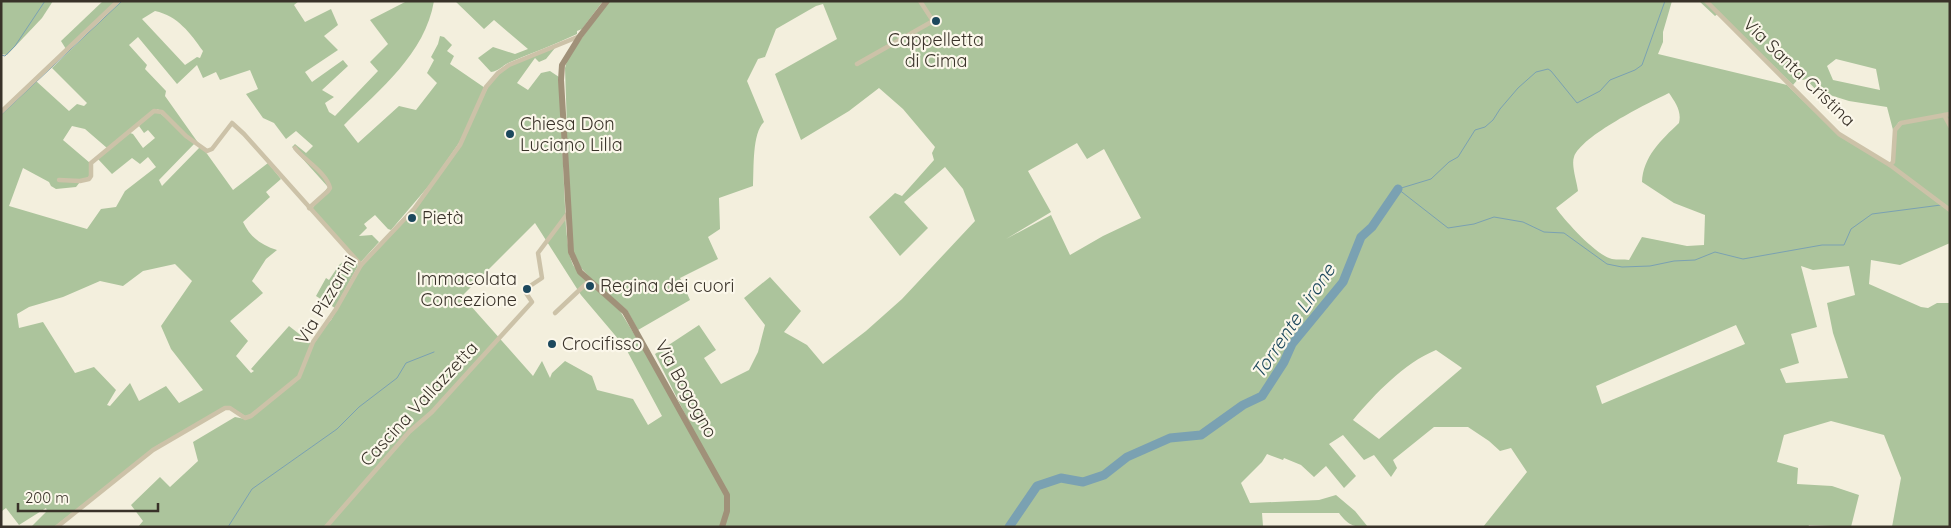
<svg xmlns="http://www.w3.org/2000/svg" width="1951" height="528" font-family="Quicksand,sans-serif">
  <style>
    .green { fill: #acc49c; fill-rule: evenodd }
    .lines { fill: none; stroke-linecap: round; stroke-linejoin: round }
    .stream { stroke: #7aa1b2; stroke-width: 1 }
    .river { stroke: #7aa1b2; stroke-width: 9 }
    .street { stroke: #ccc2a8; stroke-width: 4.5 }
    .secondary { stroke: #a09179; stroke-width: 6 }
    .poi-dot { fill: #1c485d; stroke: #fbf7ea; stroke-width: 2 }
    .labels { text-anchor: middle; stroke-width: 4.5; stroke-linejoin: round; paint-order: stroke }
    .poi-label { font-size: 18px; fill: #393229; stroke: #fbf7ea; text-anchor: start }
    .street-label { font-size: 18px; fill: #393229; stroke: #fbf7ea }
    .water-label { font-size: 19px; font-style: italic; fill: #1c485d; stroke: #fbf7ea }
  </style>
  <rect width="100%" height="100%" fill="#f3efdd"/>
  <g class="green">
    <path d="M 1,1 L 53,1 L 42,18 L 7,55 L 1,54 Z"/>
    <path d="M 103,1 L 116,1 L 66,49 L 61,41 Z"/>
    <path d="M 121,1 L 299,1 L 294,5 L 305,22 L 331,9 L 338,25 L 324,36 L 338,50 L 305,72 L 312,82 L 343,60 L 348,66 L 322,90 L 334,97 L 325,103 L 329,112 L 335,116 L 378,71 L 370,62 L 388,44 L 370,20 L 407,1 L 434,1 C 425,54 380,89 344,125 L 358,143 L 399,106 L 416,110 L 437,83 L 427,73 L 434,60 L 431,57 L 438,44 L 440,36 L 444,37 L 452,45 L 447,51 L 454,56 L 450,64 L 485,88 L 461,140 L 432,182 L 391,230 L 388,229 L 375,215 L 364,224 L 367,228 L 359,236 L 372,235 L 379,242 L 360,263 L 312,209 L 328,187 L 292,147 L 295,144 L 306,153 L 313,146 L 296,131 L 286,139 L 274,123 L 263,118 L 246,94 L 258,89 L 250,70 L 220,80 L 216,72 L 203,78 L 197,65 L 177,84 L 138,37 L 129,45 L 147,65 L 145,69 L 166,91 L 165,96 L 199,144 L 186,135 L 164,112 L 157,109 L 107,148 L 85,129 L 72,126 L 63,140 L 90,163 L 90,176 L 80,182 L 76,187 L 56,189 L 51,186 L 49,182 L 23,168 L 9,206 L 87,229 L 101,209 L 116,207 L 125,191 L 156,167 L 148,157 L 140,164 L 132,158 L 112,174 L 97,158 L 130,133 L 133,134 L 143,148 L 155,138 L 148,130 L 144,133 L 139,126 L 153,113 L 160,113 L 195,143 L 159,180 L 162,186 L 200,147 L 205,151 L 233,190 L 268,163 L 281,179 L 266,192 L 270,197 L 243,222 C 250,237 261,245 277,250 L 266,259 L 252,281 L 263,293 L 230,321 L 248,341 L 236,356 L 251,373 L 254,371 L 251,369 L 289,326 L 312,344 L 298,377 L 250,415 L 245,416 L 231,407 L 158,445 L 54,527 L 31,527 L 47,511 L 46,508 L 19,525 L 6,508 L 2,511 L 1,510 L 1,114 L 36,81 L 69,111 L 77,104 L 84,106 L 87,103 L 52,68 ZM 155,11 C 178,16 190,33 203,51 L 200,58 L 197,57 L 185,65 L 142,19 ZM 175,264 L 192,281 L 161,326 L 171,349 L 203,390 L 179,403 L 166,386 L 139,401 L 130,383 L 110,406 L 107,405 L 116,390 L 94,367 L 75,373 L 43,322 L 19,328 L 17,314 L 29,307 L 63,297 L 100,281 L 123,286 L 143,271 Z"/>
    <path d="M 455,1 L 603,1 L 582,29 L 577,31 L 577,34 C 554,45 531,53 508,63 C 502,66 499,71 491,72 L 478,58 L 493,47 L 515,54 L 528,49 L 494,20 L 484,29 Z"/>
    <path d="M 609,1 L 1672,1 L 1663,32 L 1663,42 L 1658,54 L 1787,85 L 1828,125 L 1889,166 L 1950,212 L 1950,243 L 1900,265 L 1871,260 L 1869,284 L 1921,307 L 1928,308 L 1937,303 L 1950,303 L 1950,527 L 1892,527 L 1901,478 L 1884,435 L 1831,421 L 1784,435 L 1777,462 L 1798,468 L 1797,484 L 1832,486 L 1859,495 L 1851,527 L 1809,525 L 1808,527 L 1483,527 L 1527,472 L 1511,448 L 1500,451 L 1489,441 L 1468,427 L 1434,427 L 1393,460 L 1397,468 L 1391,477 L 1374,455 L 1364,460 L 1343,435 L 1329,444 L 1356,476 L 1344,488 L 1326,466 L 1314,477 L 1301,465 L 1284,458 L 1283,460 L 1267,454 L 1262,462 L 1241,483 L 1250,503 L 1319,500 L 1336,495 L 1355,511 L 1368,527 C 1353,527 1348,525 1339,513 L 1262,513 L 1263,526 L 1267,527 L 138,527 L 143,521 L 131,505 L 160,477 L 170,487 L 198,461 L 193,442 L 235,417 L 245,419 L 299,377 L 313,344 L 320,332 L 331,320 L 361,266 L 414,210 L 460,145 L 488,87 L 499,74 L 511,65 L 555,48 L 546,59 L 539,62 L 535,58 L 517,83 L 528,90 L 541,73 L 550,71 L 559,77 L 566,228 L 569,254 L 573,265 L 581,276 L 620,311 L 692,428 L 655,354 L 699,325 L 716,350 L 704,358 L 721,384 L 749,370 L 758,352 L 765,325 L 744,298 L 770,277 L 801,311 L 784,332 L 807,345 L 823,364 L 866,331 L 902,299 L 975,221 L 963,189 L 945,167 L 904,202 L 928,228 L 900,256 L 869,217 L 895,193 L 902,196 L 934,160 L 932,153 L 935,147 L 903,109 L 879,88 L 849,111 L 801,140 L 775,74 L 837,39 L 823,4 L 816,6 L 776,29 L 765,57 L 758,59 L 747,81 L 764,122 C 752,133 754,169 753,186 L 719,198 L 720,229 L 708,237 L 718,259 L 680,278 L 690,300 L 638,330 L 627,310 L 597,285 L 581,268 L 573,251 L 566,171 L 567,128 L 565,68 L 568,57 ZM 1669,93 C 1675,102 1682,111 1679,123 C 1661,140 1643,157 1642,182 L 1674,203 L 1705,215 L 1704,245 L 1687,246 L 1642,237 L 1629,260 C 1624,259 1617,260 1612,259 C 1597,256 1565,221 1556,208 L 1578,191 C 1577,182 1571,165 1574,157 C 1581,136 1648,103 1669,93 ZM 1077,143 L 1087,159 L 1104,149 L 1141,218 L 1103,236 L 1070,255 L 1051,215 L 1006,239 L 1051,212 L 1028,171 ZM 535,223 L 581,295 L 625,347 L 662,416 L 648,425 L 633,399 L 597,390 L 592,376 L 565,361 L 552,373 L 550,378 L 542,361 L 533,376 L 462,296 ZM 1801,266 L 1813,270 L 1849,266 L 1855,295 L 1827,303 L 1833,333 L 1848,378 L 1786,383 L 1780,369 L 1799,363 L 1791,334 L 1817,327 ZM 1736,325 L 1745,344 L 1602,404 L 1596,386 ZM 1436,350 L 1462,368 L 1379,439 L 1353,420 C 1375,394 1404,363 1436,350 Z"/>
    <path d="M 1699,1 L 1950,1 L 1950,123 L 1945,114 L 1899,122 L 1893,130 L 1887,107 L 1849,101 L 1817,91 L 1806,79 L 1803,80 L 1799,78 L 1793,85 L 1719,13 L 1715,16 ZM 1836,59 L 1876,69 L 1880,90 L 1833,80 L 1827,66 Z"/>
    <path d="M 1944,116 L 1950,128 L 1950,208 L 1892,166 L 1896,131 L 1902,124 Z"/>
    <path d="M 350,256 L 358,266 L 335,308 L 316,296 L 326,278 L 329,280 L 339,265 Z"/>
  </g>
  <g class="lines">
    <g class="stream">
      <path d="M 1,55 L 5,56 L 15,46 L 45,1"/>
      <path d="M 1,115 L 122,1"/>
      <path d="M 1398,189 L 1448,228 L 1474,224 L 1494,217 L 1523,222 L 1544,232 L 1564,233 L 1607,264 L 1622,267 L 1650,266 L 1674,261 L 1695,260 L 1715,252 L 1743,259 L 1822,245 L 1844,245 L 1851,229 L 1872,214 L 1941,205"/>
      <path d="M 1398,189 L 1431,179 L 1449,162 L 1458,157 L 1475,130 L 1485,127 L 1493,120 L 1500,109 L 1518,88 L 1536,72 L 1548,69 L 1551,71 L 1577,103 L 1600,91 L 1610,80 L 1635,70 L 1642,65 L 1665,1"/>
      <path d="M 228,527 L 252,489 L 337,429 L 359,407 L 397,378 L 406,363 L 434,352"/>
    </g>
    <path class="river" d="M 1009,527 L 1037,486 L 1061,478 L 1083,482 L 1104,475 L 1127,457 L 1170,438 L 1201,435 L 1243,405 L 1262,396 L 1284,362 L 1292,344 L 1343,282 L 1361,237 L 1372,227 L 1398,189"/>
    <g class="street">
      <path d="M 1706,1 L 1839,134 L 1890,165 L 1950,210"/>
      <path d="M 857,64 L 933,21 L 920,1"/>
      <path d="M 1,112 L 118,1"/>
      <path d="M 1944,115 L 1950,126"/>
      <path d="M 295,148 C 305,161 326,172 330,188 L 328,191 L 309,208"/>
      <path d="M 1890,165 L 1893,162 L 1895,130 L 1901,123 L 1950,114"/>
      <path d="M 59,180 L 80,181 L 89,179 L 91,176 L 91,163 L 154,111 L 162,112 L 186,136 L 207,151 L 212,149 L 232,123 L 244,134 L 361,265"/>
      <path d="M 555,313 L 589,281"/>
      <path d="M 57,527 L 153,450 L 225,408 L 230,408 L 245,418 L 251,416 L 299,377 L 313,342 L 336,309 L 361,265 L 414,209 L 460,145 L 486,87 L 498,73 L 509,65 L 580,36"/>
      <path d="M 326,527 L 409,432 L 432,412 L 532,302 L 524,290 L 542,278 L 538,253 L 568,213"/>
    </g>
    <path class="secondary" d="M 607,1 L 580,36 L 562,65 L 561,80 L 571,252 L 580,272 L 625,312 L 727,495 L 727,511 L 722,527"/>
  </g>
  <g class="poi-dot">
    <circle cx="936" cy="21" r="5"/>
    <circle cx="510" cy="134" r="5"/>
    <circle cx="412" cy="218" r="5"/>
    <circle cx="590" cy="286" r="5"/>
    <circle cx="527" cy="289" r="5"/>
    <circle cx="552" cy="344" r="5"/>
  </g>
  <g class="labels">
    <g class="poi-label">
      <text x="936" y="46" text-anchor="middle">Cappelletta<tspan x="936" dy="21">di Cima</tspan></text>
      <text x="520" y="130">Chiesa Don<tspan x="520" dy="21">Luciano Lilla</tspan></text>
      <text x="422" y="224">Pietà</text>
      <text x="517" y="285" text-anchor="end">Immacolata<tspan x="517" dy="21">Concezione</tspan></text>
      <text x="600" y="292">Regina dei cuori</text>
      <text x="562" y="350">Crocifisso</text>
    </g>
    <g class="street-label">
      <text transform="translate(1799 72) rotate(44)" y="6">Via Santa Cristina</text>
      <text transform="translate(326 300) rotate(-59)" y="6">Via Pizzarini</text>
      <text transform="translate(686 389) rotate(61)" y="6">Via Bogogno</text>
      <text transform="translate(419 404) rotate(-47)" y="6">Cascina Vallazzetta</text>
    </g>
    <g class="water-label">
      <text transform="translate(1293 321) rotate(-56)" y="7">Torrente Lirone</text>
    </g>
  </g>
  <rect width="1951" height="528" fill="none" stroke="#393229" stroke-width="5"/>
  <path d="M18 503v8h140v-8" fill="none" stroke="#393229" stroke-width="2.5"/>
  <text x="25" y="503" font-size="15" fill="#393229" stroke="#fbf7ea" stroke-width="4" paint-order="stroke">200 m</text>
</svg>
